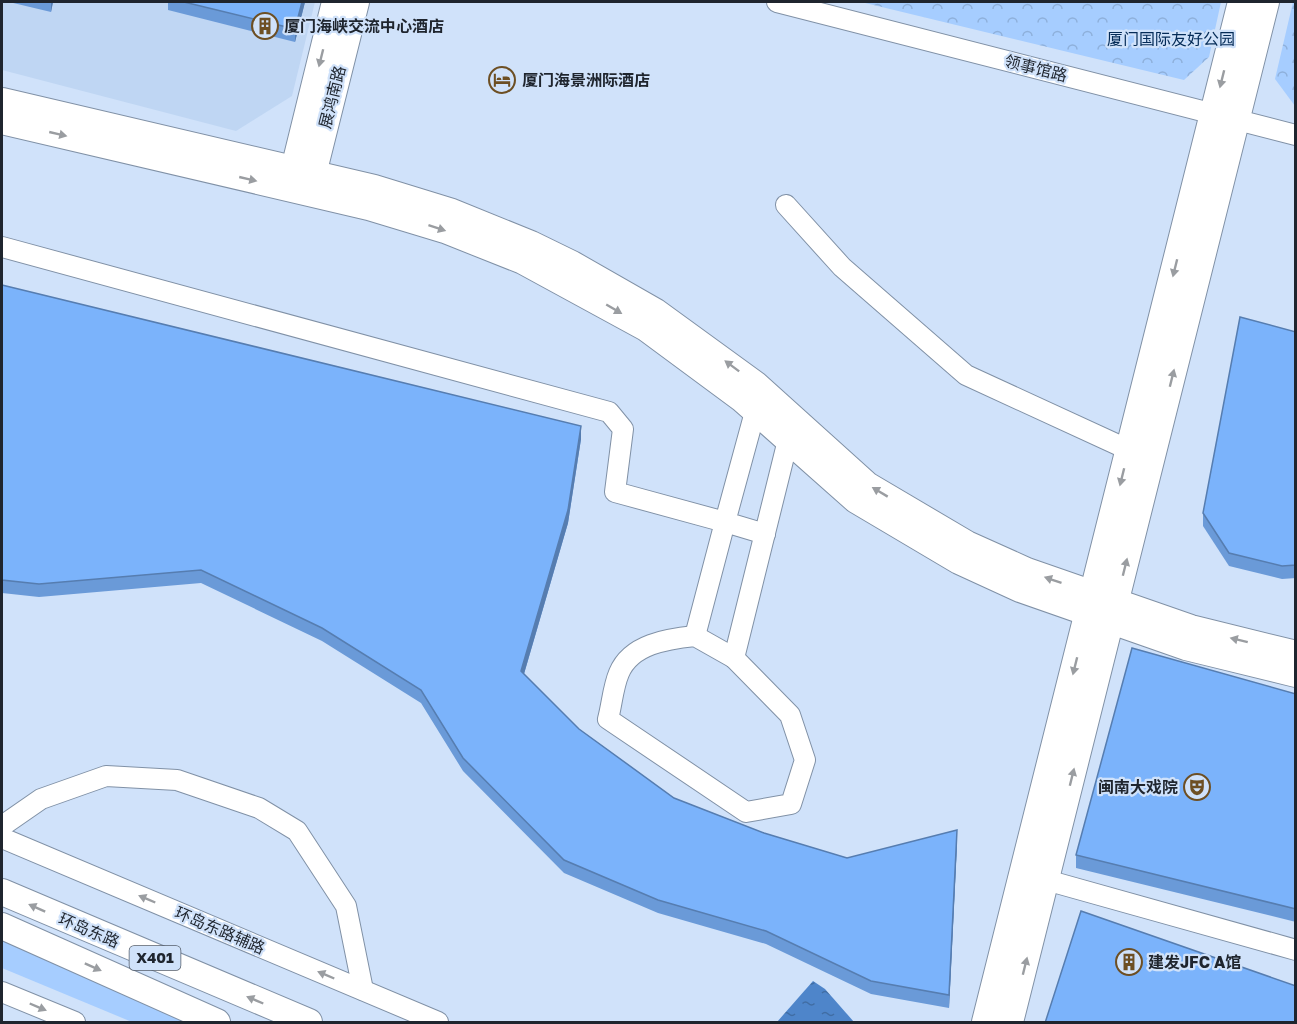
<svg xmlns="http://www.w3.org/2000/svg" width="1297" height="1024" font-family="'Golos Text','Noto Sans SC',sans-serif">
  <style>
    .built { fill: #bfd6f3 }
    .grass { fill: #a6cdff }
    .park { fill: url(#park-crowns) }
    .water { fill: url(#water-ripples) }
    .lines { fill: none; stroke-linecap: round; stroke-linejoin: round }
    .minor-casing { stroke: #8091a6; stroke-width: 22 }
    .major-casing { stroke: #8091a6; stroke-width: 28 }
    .minor { stroke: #fff; stroke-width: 20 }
    .major { stroke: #fff; stroke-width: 26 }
    .wall { fill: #6a9ad8 }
    .shaded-wall { fill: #567db0 }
    .building { fill: #7bb3fb; stroke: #567db0; stroke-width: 1.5 }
    .oneway { fill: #9a9da1 }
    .labels { text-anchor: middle; stroke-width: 4.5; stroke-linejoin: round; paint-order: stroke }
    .shield { fill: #d0e2fa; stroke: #545e6b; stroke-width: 1.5 }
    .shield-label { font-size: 15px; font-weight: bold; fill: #1f252e }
    .poi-label { font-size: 16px; font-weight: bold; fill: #1f252e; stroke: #d0e2fa; text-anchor: start }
    .park-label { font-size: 16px; fill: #042b57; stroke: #d0e2fa }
    .street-label { font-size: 16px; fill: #1f252e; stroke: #d0e2fa }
  </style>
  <defs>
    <pattern id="park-crowns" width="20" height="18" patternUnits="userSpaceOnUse" patternTransform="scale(1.5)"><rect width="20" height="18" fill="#a6cdff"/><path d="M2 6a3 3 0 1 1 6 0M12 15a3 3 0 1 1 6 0" fill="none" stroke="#8eb0db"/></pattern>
    <pattern id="water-ripples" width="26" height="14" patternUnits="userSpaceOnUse" patternTransform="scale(1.5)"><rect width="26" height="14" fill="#4e85ca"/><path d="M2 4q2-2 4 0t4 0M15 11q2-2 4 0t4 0" fill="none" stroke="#406da4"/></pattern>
  </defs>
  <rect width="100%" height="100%" fill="#d0e2fa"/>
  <path class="built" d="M 2,2 L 315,2 L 292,96 L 236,131 L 2,70 Z"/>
  <path class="grass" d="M 2,936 L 212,1022 L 132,1022 L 2,968 Z"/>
  <g class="park">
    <path d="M 861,2 L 1221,2 L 1209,57 L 1184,80 Z"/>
    <path d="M 1293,2 L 1296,2 L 1295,106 L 1275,79 Z"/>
  </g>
  <path class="water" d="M 813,981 L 825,989 L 854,1022 L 777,1022 Z"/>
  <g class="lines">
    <defs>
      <g id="minor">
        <path d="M 777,2 L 1296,135"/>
        <path d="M 786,205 L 842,267 L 966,375 L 1129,450"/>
        <path d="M 2,247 L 609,412 L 623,429 L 615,492 L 725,522 L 695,636"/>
        <path d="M 758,401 L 725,522 L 765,534"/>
        <path d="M 695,636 L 734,658 L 790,715 L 805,760 L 791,804 L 746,812 L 608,719 C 612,704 613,687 619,673 C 631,644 667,639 695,636 Z"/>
        <path d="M 734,658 L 791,428"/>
        <path d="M 2,826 L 41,799 L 106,776 L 177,780 L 259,808 L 297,831 L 346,906 L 363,990"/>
        <path d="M 2,838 L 438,1022"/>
        <path d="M 1046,880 L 1296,950"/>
        <path d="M 2,992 L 75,1022"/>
      </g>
      <g id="major">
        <path d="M 2,101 L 374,188 L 452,212 L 531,244 L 572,264 L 656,312 L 755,384 L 867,485 L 967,544 L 1027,571 L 1191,628 L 1296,654"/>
        <path d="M 2,121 L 369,207 L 445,230 L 523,261 L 646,328 L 742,399 L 856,500 L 959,561 L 1020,589 L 1186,647 L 1296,674"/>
        <path d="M 290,185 L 335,2"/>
        <path d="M 309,190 L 356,2"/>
        <path d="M 2,892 L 309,1022"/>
        <path d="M 2,926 L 217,1022"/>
        <path d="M 985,1022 L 1241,2"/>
        <path d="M 1010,1022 L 1266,2"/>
      </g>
    </defs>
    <use href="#minor" class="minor-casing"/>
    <use href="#major" class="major-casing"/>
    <use href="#minor" class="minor"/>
    <use href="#major" class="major"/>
  </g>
  <g class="wall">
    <path d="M 9,2 L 53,2 L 51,12 Z"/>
    <path d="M 168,2 L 305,2 L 295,42 L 168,10 Z"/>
    <path d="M 2,285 L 581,439 L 568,523 L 524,674 L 579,729 L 674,798 L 764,833 L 847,858 L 957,843 L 949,1008 L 871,994 L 766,944 L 658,913 L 564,873 L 463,771 L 421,703 L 322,641 L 201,583 L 39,597 L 2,593 Z"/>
    <path d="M 1296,332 L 1296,578 L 1282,579 L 1229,566 L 1203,526 L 1203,513 Z"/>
    <path d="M 1296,694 L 1296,922 L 1076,868 L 1076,855 Z"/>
  </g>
  <g class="shaded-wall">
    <path d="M 51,2 L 53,2 L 51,12 Z"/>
    <path d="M 302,2 L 305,2 L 295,42 L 295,29 Z"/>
    <path d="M 581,426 L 581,439 L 568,523 L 521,684 L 521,671 Z"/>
    <path d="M 957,830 L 957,843 L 949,1008 L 949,995 Z"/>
  </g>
  <g class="building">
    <path d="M 184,2 L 302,2 L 295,29 Z"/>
    <path d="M 2,285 L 581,426 L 568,510 L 521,671 L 579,729 L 674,798 L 764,833 L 847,858 L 957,830 L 949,995 L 871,981 L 766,931 L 658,900 L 564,860 L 463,758 L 421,690 L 322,628 L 201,570 L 39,584 L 2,580 Z"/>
    <path d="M 1240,317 L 1296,332 L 1296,565 L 1282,566 L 1229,553 L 1203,513 Z"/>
    <path d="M 1132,648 L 1296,694 L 1296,909 L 1076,855 Z"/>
    <path d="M 1081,911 L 1296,986 L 1296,1023 L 1045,1023 Z"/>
  </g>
  <defs><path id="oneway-solid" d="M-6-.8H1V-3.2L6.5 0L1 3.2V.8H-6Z" transform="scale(1.5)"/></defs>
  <g class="oneway">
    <use href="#oneway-solid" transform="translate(321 58) rotate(104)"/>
    <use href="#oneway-solid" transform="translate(1222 79) rotate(104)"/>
    <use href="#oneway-solid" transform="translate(58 134) rotate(13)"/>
    <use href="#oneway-solid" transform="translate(248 179) rotate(13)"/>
    <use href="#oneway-solid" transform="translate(437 228) rotate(18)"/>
    <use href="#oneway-solid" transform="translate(1175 268) rotate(104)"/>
    <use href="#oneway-solid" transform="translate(614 309) rotate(30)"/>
    <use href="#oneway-solid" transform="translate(732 366) rotate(-143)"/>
    <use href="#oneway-solid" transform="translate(1172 378) rotate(-76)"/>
    <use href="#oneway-solid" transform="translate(1122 477) rotate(104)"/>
    <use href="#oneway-solid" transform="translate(880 492) rotate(-149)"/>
    <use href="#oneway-solid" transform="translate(1125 567) rotate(-76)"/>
    <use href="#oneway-solid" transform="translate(1053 580) rotate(-161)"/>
    <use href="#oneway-solid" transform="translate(1239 640) rotate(-166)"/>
    <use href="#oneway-solid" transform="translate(1075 666) rotate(104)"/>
    <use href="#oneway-solid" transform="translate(1072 777) rotate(-76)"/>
    <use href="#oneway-solid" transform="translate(147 899) rotate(-157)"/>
    <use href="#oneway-solid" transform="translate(37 908) rotate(-156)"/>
    <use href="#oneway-solid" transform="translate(1025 966) rotate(-76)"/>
    <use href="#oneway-solid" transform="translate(93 967) rotate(24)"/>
    <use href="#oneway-solid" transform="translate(326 975) rotate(-157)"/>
    <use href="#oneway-solid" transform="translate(255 1000) rotate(-157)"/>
    <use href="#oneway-solid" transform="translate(38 1007) rotate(23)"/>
  </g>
  <defs>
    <symbol id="building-ring" viewBox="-11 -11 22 22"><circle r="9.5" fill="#d0e2fa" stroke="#6d4f23" stroke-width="1.5"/><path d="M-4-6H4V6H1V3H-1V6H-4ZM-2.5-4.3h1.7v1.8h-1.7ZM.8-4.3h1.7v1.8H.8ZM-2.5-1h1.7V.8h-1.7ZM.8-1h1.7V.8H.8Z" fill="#6d4f23"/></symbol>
    <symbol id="hotel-ring" viewBox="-11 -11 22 22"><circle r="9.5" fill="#d0e2fa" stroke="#6d4f23" stroke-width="1.5"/><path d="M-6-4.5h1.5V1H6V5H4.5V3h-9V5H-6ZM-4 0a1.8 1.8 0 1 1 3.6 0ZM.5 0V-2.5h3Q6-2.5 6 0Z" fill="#6d4f23"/></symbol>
    <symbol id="theatre-ring" viewBox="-11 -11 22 22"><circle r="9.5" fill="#d0e2fa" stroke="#6d4f23" stroke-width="1.5"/><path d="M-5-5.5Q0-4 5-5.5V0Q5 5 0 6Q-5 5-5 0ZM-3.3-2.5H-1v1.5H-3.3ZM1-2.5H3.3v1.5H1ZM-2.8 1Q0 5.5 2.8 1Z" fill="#6d4f23"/></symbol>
  </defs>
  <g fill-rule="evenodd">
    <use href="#building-ring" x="250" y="11" width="30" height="30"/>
    <use href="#hotel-ring" x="487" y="65" width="30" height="30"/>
    <use href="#theatre-ring" x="1182" y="772" width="30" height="30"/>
    <use href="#building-ring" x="1114" y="947" width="30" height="30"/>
  </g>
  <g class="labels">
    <rect class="shield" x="129.5" y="946" width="51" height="24" rx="4.5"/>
    <g class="shield-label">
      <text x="155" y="963">X401</text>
    </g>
    <g class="poi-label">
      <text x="284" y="32">厦门海峡交流中心酒店</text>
      <text x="522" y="86">厦门海景洲际酒店</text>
      <text x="1178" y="793" text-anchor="end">闽南大戏院</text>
      <text x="1148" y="968">建发JFC A馆</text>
    </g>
    <g class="park-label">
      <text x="1171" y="45">厦门国际友好公园</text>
    </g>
    <g class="street-label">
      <text transform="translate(1036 68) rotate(14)" y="6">领事馆路</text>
      <text transform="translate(332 97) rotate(-76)" y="6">展鸿南路</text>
      <text transform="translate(89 930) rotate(23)" y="6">环岛东路</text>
      <text transform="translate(220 930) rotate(23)" y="6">环岛东路辅路</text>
    </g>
  </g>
  <rect width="1297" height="1024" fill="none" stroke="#1f252e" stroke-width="6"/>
</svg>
